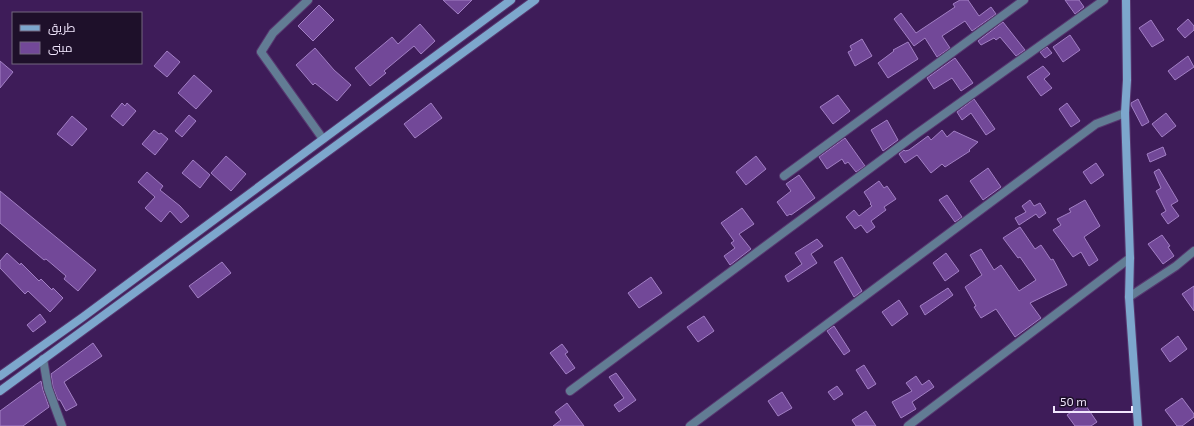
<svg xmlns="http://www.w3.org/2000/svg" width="1194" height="426" font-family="'Exo 2',Cairo,sans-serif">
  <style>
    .building { fill: #724898; stroke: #a27fc4 }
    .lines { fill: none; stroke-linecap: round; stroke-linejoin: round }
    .street-casing { stroke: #573870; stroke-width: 10 }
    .secondary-casing { stroke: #573870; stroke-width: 10 }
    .street { stroke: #627c94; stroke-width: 8 }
    .secondary { stroke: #7da7cd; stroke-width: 8 }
  </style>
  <rect width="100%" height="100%" fill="#3e1c59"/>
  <g class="building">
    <path d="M 443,0 L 472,0 L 458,14 Z"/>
    <path d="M 960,0 L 968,0 L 979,16 L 991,7 L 996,14 L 972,31 L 965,21 L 942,36 L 950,48 L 937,57 L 925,38 L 914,46 L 894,19 L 901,13 L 916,33 L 955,7 L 953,4 Z"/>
    <path d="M 1065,0 L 1079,0 L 1084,7 L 1075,14 Z"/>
    <path d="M 319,5 L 334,20 L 313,41 L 298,26 Z"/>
    <path d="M 1188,19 L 1194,26 L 1194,30 L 1185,38 L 1177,29 Z"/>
    <path d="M 1151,20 L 1164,40 L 1152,47 L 1139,28 Z"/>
    <path d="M 1003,22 L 1025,50 L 1016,56 L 1000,37 L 996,40 L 994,38 L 981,45 L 978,41 Z"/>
    <path d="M 420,24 L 435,41 L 421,54 L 414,46 L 384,71 L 386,73 L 370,86 L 355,68 L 392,37 L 398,44 Z"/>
    <path d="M 1070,35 L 1080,50 L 1063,62 L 1053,47 Z"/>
    <path d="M 862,39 L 872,56 L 855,66 L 848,52 L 852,50 L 850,46 Z"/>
    <path d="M 908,42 L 918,59 L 888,78 L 878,63 L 894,51 L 893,50 Z"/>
    <path d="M 1047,47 L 1052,53 L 1045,58 L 1040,52 Z"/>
    <path d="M 315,48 L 334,70 L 351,85 L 337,101 L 315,83 L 313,85 L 296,65 Z"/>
    <path d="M 167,51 L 180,62 L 167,77 L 154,66 Z"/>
    <path d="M 1188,56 L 1194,67 L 1175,80 L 1168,71 Z"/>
    <path d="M 955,58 L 973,83 L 961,91 L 952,78 L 934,89 L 927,78 Z"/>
    <path d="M 0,61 L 13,72 L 0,88 Z"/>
    <path d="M 1043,66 L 1050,74 L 1044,79 L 1052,88 L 1041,96 L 1027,77 Z"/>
    <path d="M 194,75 L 212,91 L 196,109 L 178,93 Z"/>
    <path d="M 838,95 L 850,111 L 833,124 L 820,107 Z"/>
    <path d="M 974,99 L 995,129 L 986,135 L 971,113 L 962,120 L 957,112 Z"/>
    <path d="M 1138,99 L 1149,122 L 1142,126 L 1131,105 L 1131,103 Z"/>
    <path d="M 122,103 L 125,106 L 127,103 L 136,111 L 123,126 L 111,116 Z"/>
    <path d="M 431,103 L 442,118 L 415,138 L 404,124 Z"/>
    <path d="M 1067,103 L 1080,121 L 1071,127 L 1059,109 Z"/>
    <path d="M 1166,113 L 1176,126 L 1162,137 L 1152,124 Z"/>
    <path d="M 189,115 L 196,121 L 182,137 L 175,131 Z"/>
    <path d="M 72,116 L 87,129 L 72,146 L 57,134 Z"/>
    <path d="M 887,120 L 898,140 L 883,151 L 871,130 Z"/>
    <path d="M 154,130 L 159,134 L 161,133 L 168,139 L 155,155 L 142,144 Z"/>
    <path d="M 942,130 L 947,137 L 954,131 L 978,142 L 969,150 L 970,151 L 945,167 L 942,164 L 931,173 L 917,155 L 905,163 L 899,154 L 904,150 L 905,151 L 909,150 L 928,136 L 931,140 Z"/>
    <path d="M 845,138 L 865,166 L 856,172 L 848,162 L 845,164 L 842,159 L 827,169 L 819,157 Z"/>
    <path d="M 1163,147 L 1166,155 L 1150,162 L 1147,154 Z"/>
    <path d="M 226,156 L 246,174 L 231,191 L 211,173 Z"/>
    <path d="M 756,156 L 766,169 L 746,185 L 736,172 Z"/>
    <path d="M 193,160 L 210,175 L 200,188 L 182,173 Z"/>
    <path d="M 1096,163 L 1104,175 L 1091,184 L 1083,172 Z"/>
    <path d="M 988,168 L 1001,187 L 983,200 L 970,181 Z"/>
    <path d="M 1159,169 L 1178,201 L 1171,205 L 1179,216 L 1168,224 L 1161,214 L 1166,211 L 1156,191 L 1161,188 L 1154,172 Z"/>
    <path d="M 147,172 L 163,186 L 160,190 L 180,206 L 189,216 L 181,223 L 170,211 L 161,222 L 145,208 L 155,197 L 138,182 Z"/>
    <path d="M 799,175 L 815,198 L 791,215 L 790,214 L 787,216 L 777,202 L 791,191 L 786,184 Z"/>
    <path d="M 879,181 L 884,188 L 887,186 L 896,199 L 884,207 L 886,210 L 871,221 L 875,227 L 867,233 L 861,225 L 855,229 L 846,217 L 854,210 L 859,216 L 872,206 L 870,204 L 871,203 L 864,192 Z"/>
    <path d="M 0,191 L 96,270 L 78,291 L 64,279 L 66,276 L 46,259 L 44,260 L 0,223 Z"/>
    <path d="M 947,195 L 962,217 L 955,222 L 939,200 Z"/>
    <path d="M 1030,200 L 1034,206 L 1040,203 L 1046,213 L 1039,218 L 1036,214 L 1019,225 L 1015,218 L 1026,212 L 1022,206 Z"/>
    <path d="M 1085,200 L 1100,226 L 1084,237 L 1098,260 L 1089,266 L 1081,252 L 1073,257 L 1053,230 L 1061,225 L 1057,219 L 1071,212 L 1069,209 Z"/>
    <path d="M 742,208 L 754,224 L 739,234 L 751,249 L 730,265 L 724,256 L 735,248 L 731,243 L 734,241 L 721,223 Z"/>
    <path d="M 1020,227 L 1035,249 L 1041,245 L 1051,260 L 1053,259 L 1067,285 L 1030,303 L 1041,318 L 1015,337 L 996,309 L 981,318 L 974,307 L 976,306 L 965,287 L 982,275 L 970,255 L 981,249 L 994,270 L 1001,265 L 1019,291 L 1036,280 L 1020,257 L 1018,258 L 1003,238 Z"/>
    <path d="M 1162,235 L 1170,246 L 1168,247 L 1174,256 L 1163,264 L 1148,244 Z"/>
    <path d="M 817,239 L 823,246 L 811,254 L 817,263 L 788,282 L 785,276 L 802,264 L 795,253 Z"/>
    <path d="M 7,253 L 20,265 L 21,263 L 39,281 L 41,279 L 52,290 L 53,288 L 63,298 L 50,312 L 28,291 L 25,294 L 0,268 L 0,261 Z"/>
    <path d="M 946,253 L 959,271 L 945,281 L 933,263 Z"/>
    <path d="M 842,257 L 862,291 L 854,297 L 834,262 Z"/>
    <path d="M 222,262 L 231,273 L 198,298 L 189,286 Z"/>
    <path d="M 651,277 L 662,293 L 639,308 L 628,293 Z"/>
    <path d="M 1194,286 L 1194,311 L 1182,294 Z"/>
    <path d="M 948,288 L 953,295 L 925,315 L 920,306 Z"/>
    <path d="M 899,300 L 908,314 L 892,326 L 882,312 Z"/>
    <path d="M 40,314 L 46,322 L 33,332 L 27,325 Z"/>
    <path d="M 704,316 L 714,331 L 698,342 L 687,327 Z"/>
    <path d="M 834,326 L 850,351 L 844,355 L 827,331 Z"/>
    <path d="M 1178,336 L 1187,349 L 1170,362 L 1161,349 Z"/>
    <path d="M 93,343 L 102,356 L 64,382 L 77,405 L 66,411 L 60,400 L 58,400 L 53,387 L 51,374 Z"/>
    <path d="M 562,344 L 568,352 L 565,354 L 575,368 L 566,374 L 550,353 Z"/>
    <path d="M 864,365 L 876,384 L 868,389 L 856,370 Z"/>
    <path d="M 616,373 L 636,400 L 619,412 L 614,405 L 624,398 L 609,377 Z"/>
    <path d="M 916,376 L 922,385 L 929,380 L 934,387 L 912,402 L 916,409 L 901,418 L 892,402 L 912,391 L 906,383 Z"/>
    <path d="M 41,381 L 43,390 L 49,407 L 23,426 L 0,426 L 0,411 Z"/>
    <path d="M 837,386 L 843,394 L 834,400 L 828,392 Z"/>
    <path d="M 782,392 L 792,408 L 778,416 L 768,401 Z"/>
    <path d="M 1182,398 L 1194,414 L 1194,417 L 1182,426 L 1177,426 L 1165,410 Z"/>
    <path d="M 567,403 L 584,426 L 553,426 L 561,420 L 555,412 Z"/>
    <path d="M 1084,403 L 1097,422 L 1091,426 L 1075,426 L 1067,415 Z"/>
    <path d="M 866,411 L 876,426 L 856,426 L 852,420 Z"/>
  </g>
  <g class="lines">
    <defs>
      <g id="street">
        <path d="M 308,0 L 273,33 L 261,52 L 323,139"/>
        <path d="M 784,176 L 1024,0"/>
        <path d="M 1129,297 L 1176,266 L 1194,251"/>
        <path d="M 43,359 L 48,388 L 62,426"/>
        <path d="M 570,391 L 915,135 L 1104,0"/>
        <path d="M 690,426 L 1096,124 L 1125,113"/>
        <path d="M 908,426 L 1130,258"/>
      </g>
      <g id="secondary">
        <path d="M 1126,0 L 1127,80 L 1125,113 L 1130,258 L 1129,297 L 1138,426"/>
        <path d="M 0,376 L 83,317 L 511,0"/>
        <path d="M 0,391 L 535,0"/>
      </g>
    </defs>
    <use href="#street" class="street-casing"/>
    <use href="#secondary" class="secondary-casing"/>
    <use href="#street" class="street"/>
    <use href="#secondary" class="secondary"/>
  </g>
  <rect x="12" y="12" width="130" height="52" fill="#1e102a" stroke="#72667e"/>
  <rect x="20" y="25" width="20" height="6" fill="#7da7cd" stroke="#72667e"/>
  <text x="48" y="32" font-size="12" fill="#f1e6fd">طريق</text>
  <rect x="20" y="42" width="20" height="12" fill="#724898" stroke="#72667e"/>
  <text x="48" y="52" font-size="12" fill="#f1e6fd">مبنى</text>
  <path d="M1054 406v6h78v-6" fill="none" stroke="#f1e6fd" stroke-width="2"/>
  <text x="1060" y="406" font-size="12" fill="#f1e6fd" stroke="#1e102a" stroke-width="3" paint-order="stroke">50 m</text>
</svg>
